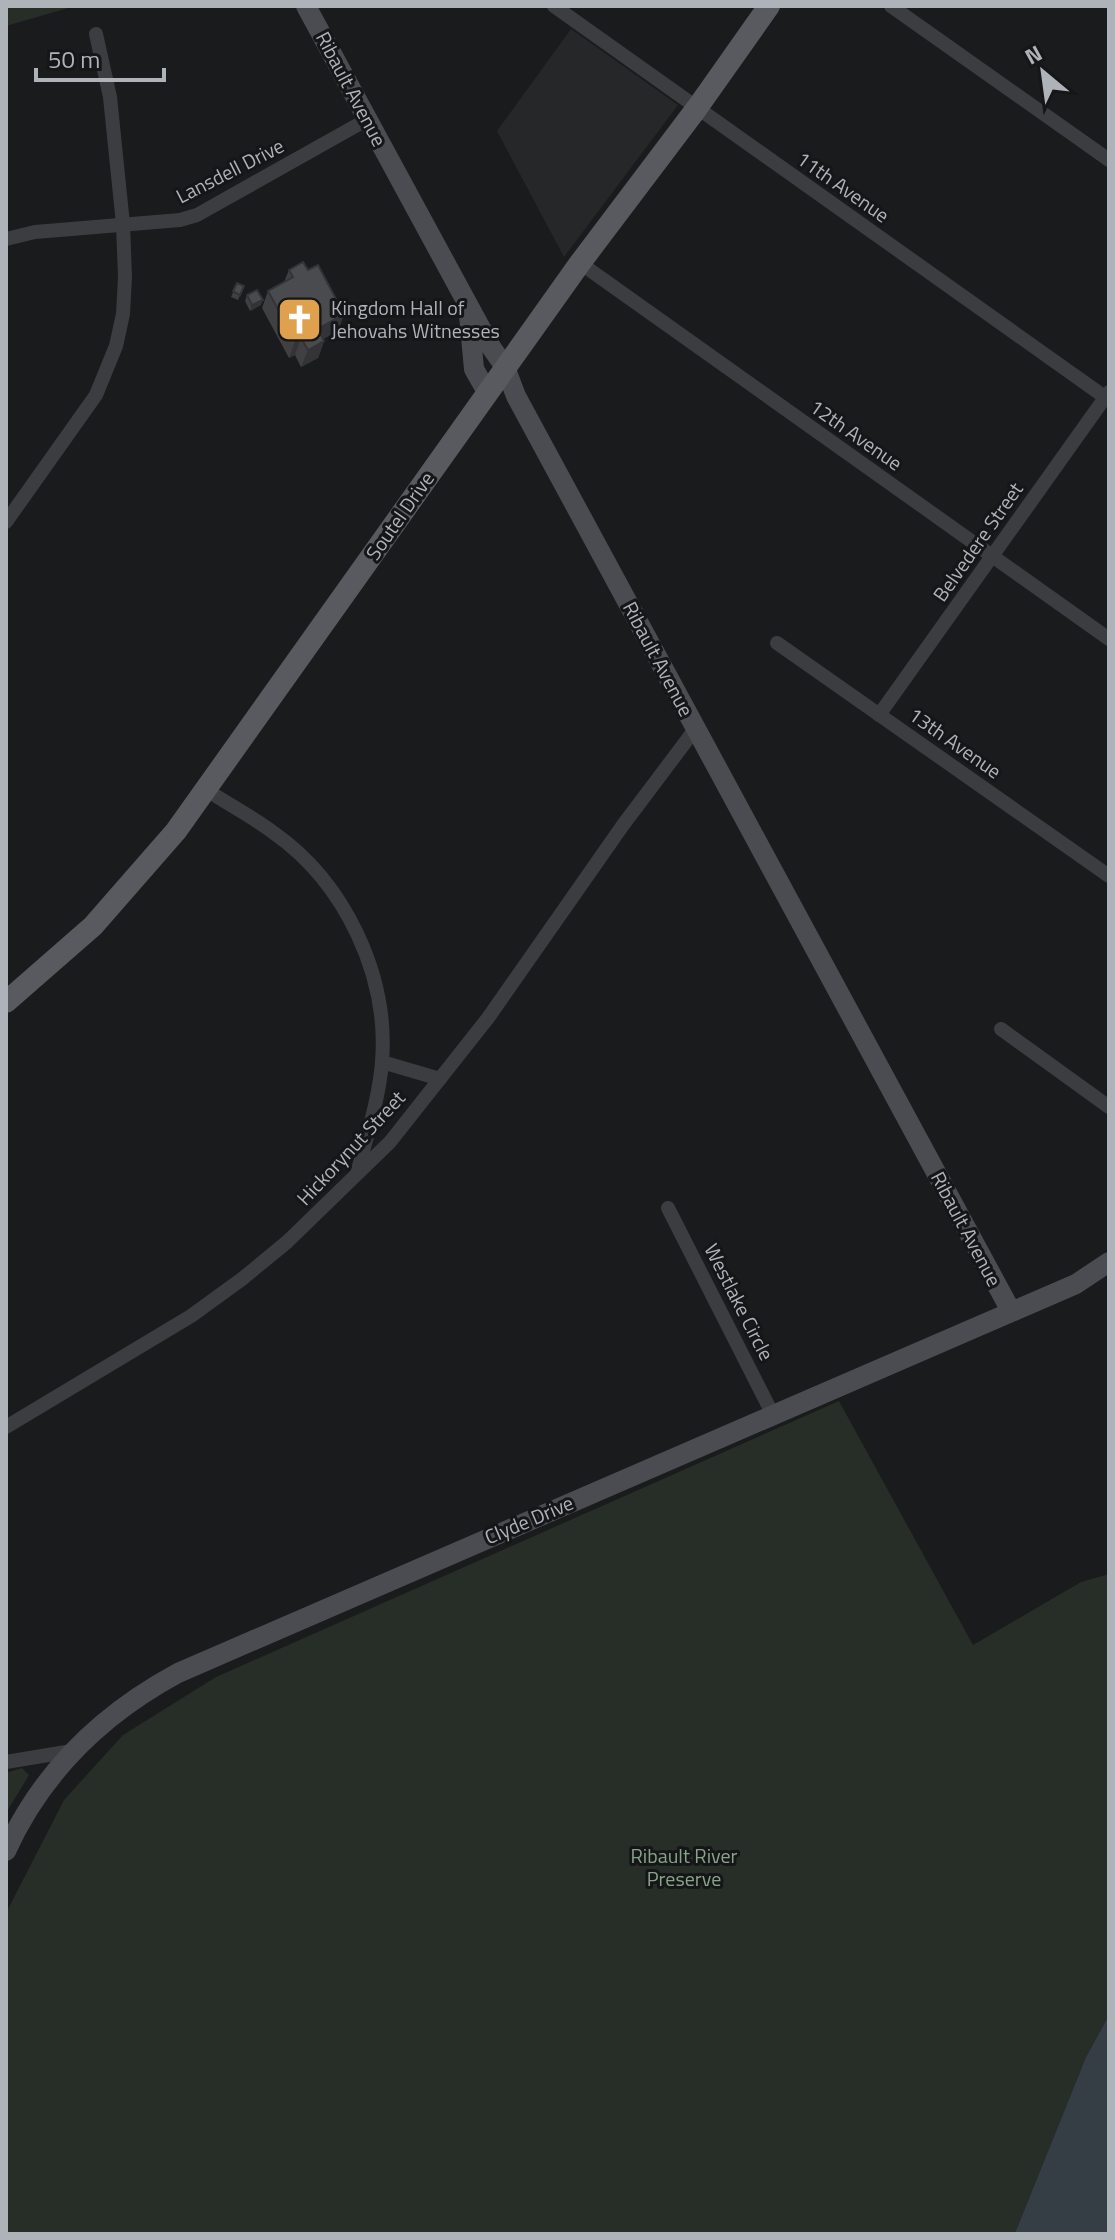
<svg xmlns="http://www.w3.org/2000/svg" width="1115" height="2240" font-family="'Titillium Web',sans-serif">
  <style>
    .built { fill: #262729 }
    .green { fill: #272e27 }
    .water { fill: #353e44 }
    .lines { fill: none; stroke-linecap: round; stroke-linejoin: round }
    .street { stroke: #3c3d41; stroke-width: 14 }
    .secondary { stroke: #4a4c51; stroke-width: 20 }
    .primary { stroke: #585a60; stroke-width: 22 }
    .wall { fill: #404043 }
    .shaded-wall { fill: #343437 }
    .building { fill: #4a4b4e; stroke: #343437; stroke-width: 2 }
    .labels { text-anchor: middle; stroke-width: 6; stroke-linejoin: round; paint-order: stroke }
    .street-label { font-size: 20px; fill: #aeb3ba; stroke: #151617 }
    .poi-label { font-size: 20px; fill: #aeb3ba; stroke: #151617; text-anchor: start }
    .park-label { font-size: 20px; fill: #88a388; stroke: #151617 }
  </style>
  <rect width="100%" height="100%" fill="#1a1b1c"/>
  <path class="built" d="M 571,29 L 678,105 L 564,257 L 497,131 Z"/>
  <g class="green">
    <path d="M 6,6 L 75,6 L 6,26 Z"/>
    <path d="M 839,1401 L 973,1645 L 1081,1582 L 1109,1574 L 1109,2015 L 1086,2057 L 1015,2233 L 6,2234 L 6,1913 L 64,1800 L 123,1735 L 216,1677 Z"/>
    <path d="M 22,1768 L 29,1775 L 6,1813 L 6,1773 Z"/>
  </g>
  <path class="water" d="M 1109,2015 L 1109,2234 L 1011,2234 L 1015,2233 L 1086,2057 Z"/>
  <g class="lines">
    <g class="street">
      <path d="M 554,6 L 1109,400"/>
      <path d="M 891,6 L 1109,160"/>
      <path d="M 6,239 L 35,232 L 180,220 L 197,215 L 368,119"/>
      <path d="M 580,263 L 1109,639"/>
      <path d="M 6,522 L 96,395 L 116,346 L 123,314 L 125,277 L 123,224 L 110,97 L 96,34"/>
      <path d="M 777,643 L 1109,876"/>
      <path d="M 879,715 L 1109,392"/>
      <path d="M 207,790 C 229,805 253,817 274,833 C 345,883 389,976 382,1062 C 379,1099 367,1135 358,1170"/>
      <path d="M 1001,1029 L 1109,1107"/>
      <path d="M 382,1062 L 440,1079"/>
      <path d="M 668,1208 L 773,1415"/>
      <path d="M 6,1427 L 191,1316 L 242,1279 L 287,1242 L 390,1142 L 488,1018 L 623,825 L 696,728"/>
      <path d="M 6,1762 L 72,1751"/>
    </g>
    <g class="secondary">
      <path d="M 306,6 L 491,347 L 505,367 L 516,396 L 1011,1311"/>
      <path d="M 469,315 L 474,369 L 487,392"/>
      <path d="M 6,1851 C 42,1772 102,1714 178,1673 L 1076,1284 L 1109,1262"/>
    </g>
    <path class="primary" d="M 6,1002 L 93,926 L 176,831 L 580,263 L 697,108 L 769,6"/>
  </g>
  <g class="wall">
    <path d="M 289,270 L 308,270 L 344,314 L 338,331 L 323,339 L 324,341 L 318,358 L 301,367 L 295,355 L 289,358 L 262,308 L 268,291 L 284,282 Z"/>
    <path d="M 237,283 L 244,286 L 238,300 L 231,297 Z"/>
    <path d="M 247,295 L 261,305 L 250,311 L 245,301 Z"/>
  </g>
  <g class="shaded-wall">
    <path d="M 263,300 L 261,305 L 250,311 L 252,305 Z"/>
    <path d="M 344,314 L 338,331 L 312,345 L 318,329 Z"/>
    <path d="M 301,338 L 295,355 L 289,358 L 295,341 Z"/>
    <path d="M 324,341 L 318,358 L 301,367 L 308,350 Z"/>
  </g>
  <g class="building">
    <path d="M 303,262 L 308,270 L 318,265 L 344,314 L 318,329 L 324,341 L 308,350 L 301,338 L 295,341 L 268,291 L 293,277 L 289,270 Z"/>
    <path d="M 237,283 L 244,286 L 240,295 L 233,291 Z"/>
    <path d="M 257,290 L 263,300 L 252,305 L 247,295 Z"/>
  </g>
  <defs>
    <symbol id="church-square" viewBox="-11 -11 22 22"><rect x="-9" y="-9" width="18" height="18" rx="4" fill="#e0a14e" stroke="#151617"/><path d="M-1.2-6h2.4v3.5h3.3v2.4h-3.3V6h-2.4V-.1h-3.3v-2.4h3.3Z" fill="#fff"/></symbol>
  </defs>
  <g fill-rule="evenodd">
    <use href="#church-square" x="274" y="294" width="51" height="51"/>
  </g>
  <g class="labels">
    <g class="street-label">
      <text transform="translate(351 89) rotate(62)" y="7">Ribault Avenue</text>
      <text transform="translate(230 171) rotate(-27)" y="7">Lansdell Drive</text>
      <text transform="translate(843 187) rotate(35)" y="7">11th Avenue</text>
      <text transform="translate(856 435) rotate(35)" y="7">12th Avenue</text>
      <text transform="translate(400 516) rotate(-55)" y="7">Soutel Drive</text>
      <text transform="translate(978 542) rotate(-55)" y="7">Belvedere Street</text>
      <text transform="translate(658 659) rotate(62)" y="7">Ribault Avenue</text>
      <text transform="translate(955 743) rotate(35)" y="7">13th Avenue</text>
      <text transform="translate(351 1148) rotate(-47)" y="7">Hickorynut Street</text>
      <text transform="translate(966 1229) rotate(62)" y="7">Ribault Avenue</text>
      <text transform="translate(739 1302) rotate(63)" y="7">Westlake Circle</text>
      <text transform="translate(529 1520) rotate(-23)" y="7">Clyde Drive</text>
    </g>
    <g class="poi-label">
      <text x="331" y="315">Kingdom Hall of<tspan x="331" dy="23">Jehovahs Witnesses</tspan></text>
    </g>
    <g class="park-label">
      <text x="684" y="1863">Ribault River<tspan x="684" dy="23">Preserve</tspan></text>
    </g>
  </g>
  <rect width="1115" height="2240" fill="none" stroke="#aeb3ba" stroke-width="16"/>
  <g transform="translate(1043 72) rotate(331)" stroke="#151617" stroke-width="6" paint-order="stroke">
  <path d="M0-6L14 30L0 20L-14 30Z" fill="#aeb3ba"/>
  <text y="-12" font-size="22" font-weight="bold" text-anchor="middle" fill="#aeb3ba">N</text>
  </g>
  <path d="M36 68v12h128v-12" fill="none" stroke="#aeb3ba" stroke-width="4"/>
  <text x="48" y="68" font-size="24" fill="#aeb3ba" stroke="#151617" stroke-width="6" paint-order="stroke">50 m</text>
</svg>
